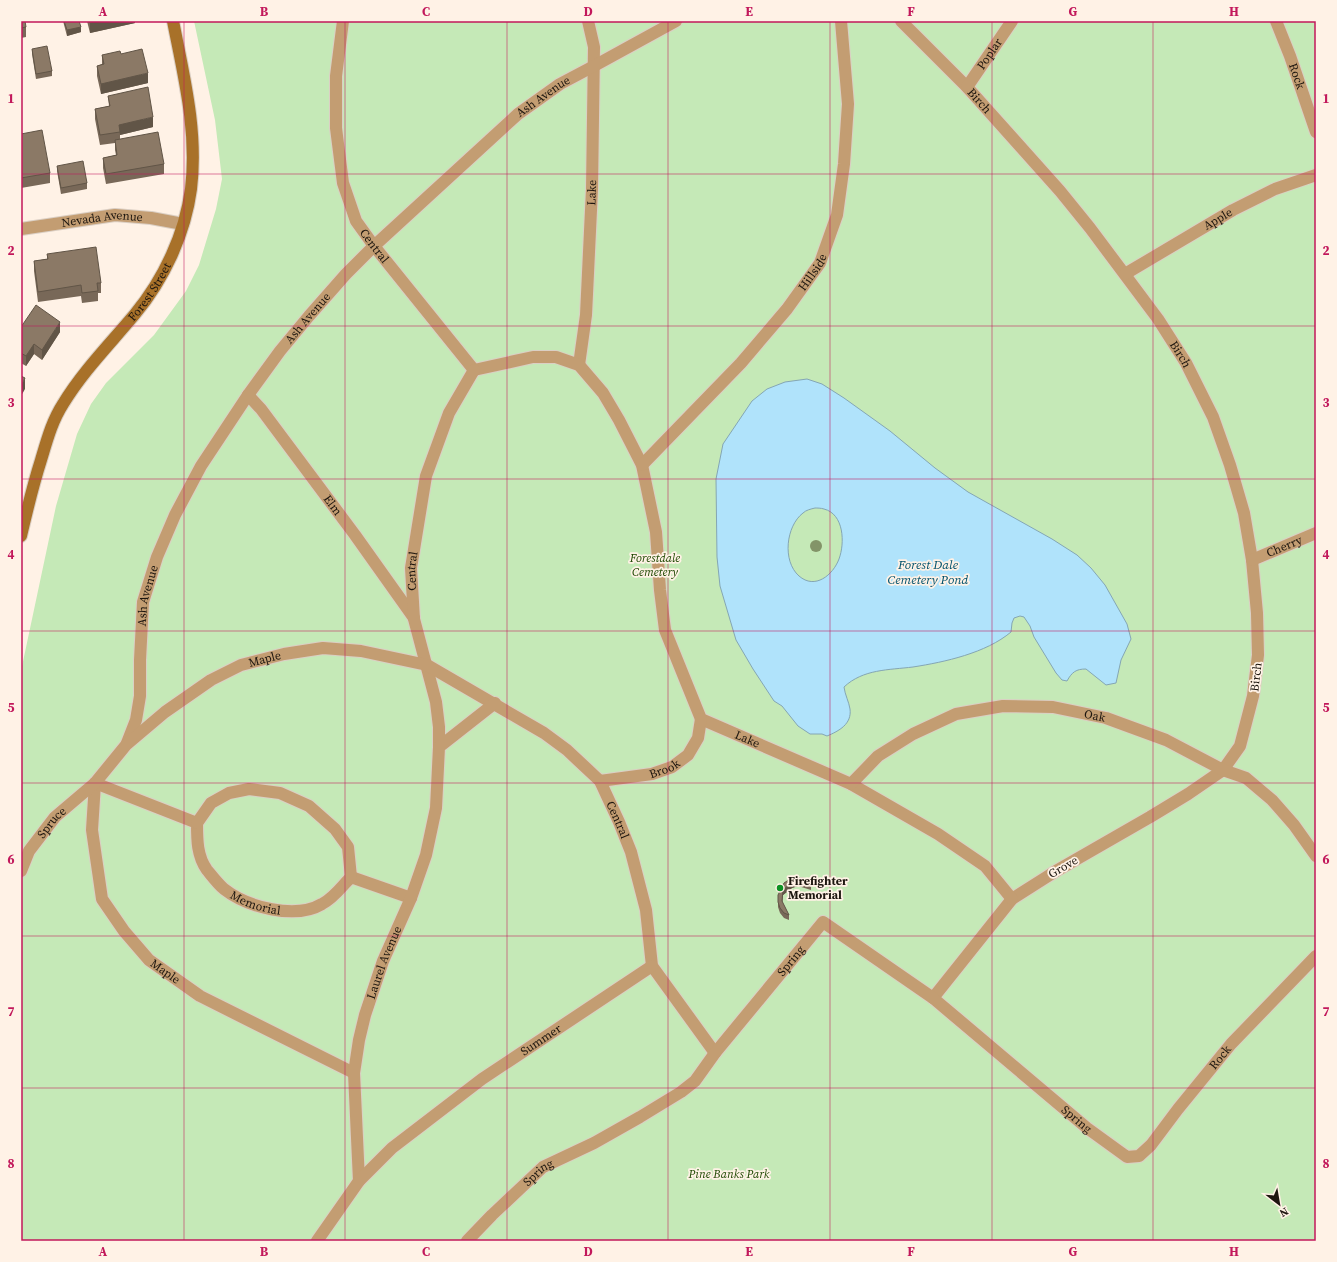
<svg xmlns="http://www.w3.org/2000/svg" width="1337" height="1262" font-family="'Source Serif 4',serif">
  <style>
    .green { fill: #c5e9b7 }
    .water { fill: #b0e3fb; stroke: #84a6b4; fill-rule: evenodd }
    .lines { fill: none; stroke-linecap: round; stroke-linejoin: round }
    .lane-casing { stroke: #dbcfc4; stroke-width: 14 }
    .street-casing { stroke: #dbcfc4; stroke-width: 14 }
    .secondary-casing { stroke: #dbcfc4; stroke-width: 14 }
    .lane { stroke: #c39d72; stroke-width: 12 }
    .street { stroke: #c39d72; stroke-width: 12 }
    .secondary { stroke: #a87129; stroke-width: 12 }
    .tree { fill: #839468 }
    .wall { fill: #786858 }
    .shaded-wall { fill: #615547 }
    .building { fill: #8b7966; stroke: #615547 }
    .grid { fill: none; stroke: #c2185b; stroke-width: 1; stroke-opacity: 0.55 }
    .poi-dot { fill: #0c9123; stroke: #fff2e6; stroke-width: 1.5 }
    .labels { text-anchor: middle; stroke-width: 3.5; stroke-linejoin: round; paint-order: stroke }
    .street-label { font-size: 12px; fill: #1d160f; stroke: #fff2e6 }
    .park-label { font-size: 12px; font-style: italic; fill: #1e4801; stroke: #fff2e6 }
    .poi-label { font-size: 12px; font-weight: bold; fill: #1d160f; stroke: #fff2e6; text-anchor: start }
    .water-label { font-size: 13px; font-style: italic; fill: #00516c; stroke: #fff2e6 }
    .neatline { fill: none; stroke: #c2185b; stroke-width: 1.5 }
    .grid-label { font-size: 13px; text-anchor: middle; font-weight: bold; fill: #c2185b }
  </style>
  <rect width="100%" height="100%" fill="#fff2e6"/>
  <path class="green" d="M 194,21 L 1316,21 L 1316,1241 L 21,1241 L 21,671 L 56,506 L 77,434 L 91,404 L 106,383 L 154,335 L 186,291 L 199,265 L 216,209 L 222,179 L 215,120 Z"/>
  <path class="water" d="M 807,379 L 822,384 L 844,398 L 890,431 L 935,468 L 968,492 L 1052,539 L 1077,555 L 1091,568 L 1105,585 L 1127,624 L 1131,639 L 1121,660 L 1116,683 L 1106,685 L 1086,669 C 1076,669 1072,672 1067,681 L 1062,680 L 1056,673 L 1034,637 L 1030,626 L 1024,617 L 1020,616 L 1014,618 L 1012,623 L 1011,632 C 986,653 945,662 913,667 C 889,670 863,669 844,687 C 845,695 849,702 850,709 C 852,724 839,731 827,736 L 822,734 L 810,734 L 798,726 L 782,706 L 774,701 L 753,669 L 736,640 L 720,586 L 717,557 L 716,479 L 723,444 L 752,401 L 767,389 L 785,382 ZM 815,508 C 817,508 821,508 824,509 C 844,514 845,543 839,559 C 833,575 815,590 799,576 C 782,561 786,526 803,513 C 806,510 811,509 815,508 Z"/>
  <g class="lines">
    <defs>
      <g id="lane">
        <path id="s1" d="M 343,21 L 336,76 L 336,128 L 343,183 L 356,221 L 374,246 L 474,370"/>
        <path id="s2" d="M 901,21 L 967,87 L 1060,191 L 1090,228 L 1158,319 L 1186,363 L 1213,417 L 1230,465 L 1244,513 L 1252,560 L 1257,613 L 1258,655 L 1253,696 L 1240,746 L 1223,770 L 1188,794 L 1150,817 L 1056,871 L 1012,899 L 933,998"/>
        <path id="s3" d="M 1276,21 L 1290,56 L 1316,132"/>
        <path id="s4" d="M 967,87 L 1012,21"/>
        <path id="s5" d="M 1125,274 L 1233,210 L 1275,189 L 1316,175"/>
        <path id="s6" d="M 579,365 L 586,315 L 592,189 L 594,47 L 588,21"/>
        <path id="s7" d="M 474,370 L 533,357 L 556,357 L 579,365 L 603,393 L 619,420 L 642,465 L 656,532 L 660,590 L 665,630 L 701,719 L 851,784 L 938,834 L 985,866 L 1012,899"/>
        <path id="s8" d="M 248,395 L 261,409 L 355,535 L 414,618"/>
        <path id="s9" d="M 642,465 L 741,363 L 787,309 L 820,263 L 837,215 L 844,164 L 848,104 L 841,21"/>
        <path id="s10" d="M 1252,560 L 1316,533"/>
        <path id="s11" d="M 127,743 L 136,720 L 140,696 L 140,660 L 143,602 L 157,557 L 175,515 L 201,466 L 248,395 L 280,351 L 309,316 L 346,274 L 374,246 L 518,114 L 560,84 L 594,66 L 676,21"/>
        <path id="s12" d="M 439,747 L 439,727 L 436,702 L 414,619 L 411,568 L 426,476 L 449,413 L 474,370"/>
        <path id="s13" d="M 600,781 L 652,774 L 672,767 L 688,755 L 698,738 L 701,719"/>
        <path id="s14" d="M 95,783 L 92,830 L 102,899 L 124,931 L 149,960 L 200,996 L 354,1073"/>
        <path id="s15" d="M 95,783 L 197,823 C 197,840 197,856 207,870 C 212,876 218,884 224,889 C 247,907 295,920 322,904 C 334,898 342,886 351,877 L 411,898"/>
        <path id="s16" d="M 851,784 L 878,756 L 913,734 L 956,714 L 1003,706 L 1053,707 L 1106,718 L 1166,740 L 1223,770 L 1246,778 L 1272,800 L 1294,825 L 1316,856"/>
        <path d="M 197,823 L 211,803 L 229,793 L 249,789 L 280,793 L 309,806 L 335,829 L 348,847 L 351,877"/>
        <path id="s17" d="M 21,871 L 29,851 L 55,817 L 95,783 L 126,745 L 165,712 L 211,680 L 241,665 L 284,654 L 323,648 L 361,651 L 427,665 L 544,733 L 567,750 L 600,781 L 619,822 L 631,852 L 646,910 L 652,966 L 715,1053"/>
        <path id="s18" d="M 359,1181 L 354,1073 L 359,1040 L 365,1015 L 383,961 L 411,898 L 426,855 L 436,808 L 439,747 L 495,703"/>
        <path id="s19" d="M 317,1241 L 359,1181 L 392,1148 L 482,1079 L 652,966"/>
        <path id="s20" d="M 467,1241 L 492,1215 L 543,1167 L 594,1143 L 640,1117 L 681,1092 L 695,1081 L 715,1053 L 823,922 L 933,998 L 1087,1128 L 1127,1157 L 1139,1156 L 1151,1145 L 1178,1109 L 1231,1044 L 1316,956"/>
      </g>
      <g id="street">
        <path id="s21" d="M 21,229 L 115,215 L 151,218 L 183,224"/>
      </g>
      <g id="secondary">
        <path id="s22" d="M 21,536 C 27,510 33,485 41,460 C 47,440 52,421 63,404 C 83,371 110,344 135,314 C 164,279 185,234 191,189 C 198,132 184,77 173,21"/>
      </g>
    </defs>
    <use href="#lane" class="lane-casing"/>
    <use href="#street" class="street-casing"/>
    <use href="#secondary" class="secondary-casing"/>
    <use href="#lane" class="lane"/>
    <use href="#street" class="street"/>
    <use href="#secondary" class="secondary"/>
  </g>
  <circle class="tree" cx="816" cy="546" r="6"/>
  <g class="wall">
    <path d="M 21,21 L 26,27 L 26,37 L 21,38 Z"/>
    <path d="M 63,21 L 79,21 L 81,32 L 67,36 Z"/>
    <path d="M 87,21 L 135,21 L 135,23 L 90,33 Z"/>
    <path d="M 32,49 L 52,71 L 52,76 L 36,79 L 32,54 Z"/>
    <path d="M 121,54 L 148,83 L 101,94 L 97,76 L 97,66 L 102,64 L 102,55 Z"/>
    <path d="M 108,96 L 153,127 L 120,135 L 120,139 L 164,164 L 164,174 L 106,184 L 103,168 L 103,158 L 116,155 L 115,150 L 115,143 L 100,145 L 95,119 L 95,109 L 109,106 Z"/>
    <path d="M 21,134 L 50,173 L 50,183 L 21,188 Z"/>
    <path d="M 57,166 L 87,183 L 87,189 L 61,194 L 57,171 Z"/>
    <path d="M 47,254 L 101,283 L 101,293 L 98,293 L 98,301 L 82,303 L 81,296 L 38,302 L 34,271 L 34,261 L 47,259 Z"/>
    <path d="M 21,327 L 60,332 L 42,360 L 34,354 L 26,366 L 21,363 Z"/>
    <path d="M 797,878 L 811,885 L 811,890 L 798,886 L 792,888 L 783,895 L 782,902 L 789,915 L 789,920 L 784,918 L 780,913 L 778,907 L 778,895 Z"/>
  </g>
  <g class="shaded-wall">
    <path d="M 99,21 L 135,21 L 135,23 L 90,33 L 90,23 Z"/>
    <path d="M 81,27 L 81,32 L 67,36 L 67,30 Z"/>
    <path d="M 148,73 L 148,83 L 101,94 L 101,84 Z"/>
    <path d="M 153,117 L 153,127 L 120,135 L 119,125 Z"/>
    <path d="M 60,322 L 60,332 L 42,360 L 42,350 Z"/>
    <path d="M 34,344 L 34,354 L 26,366 L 26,356 Z"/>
    <path d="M 25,378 L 25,389 L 21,396 L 21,386 Z"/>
    <path d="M 798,881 L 798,886 L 792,888 L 783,895 L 782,906 L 782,901 L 783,890 L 792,882 Z"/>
  </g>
  <g class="building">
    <path d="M 21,21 L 25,21 L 26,27 L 21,28 Z"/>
    <path d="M 64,21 L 79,21 L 81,27 L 67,30 Z"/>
    <path d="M 89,21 L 99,21 L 90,23 Z"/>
    <path d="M 47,46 L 52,71 L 36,74 L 32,49 Z"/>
    <path d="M 142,49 L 148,73 L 101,84 L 97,66 L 104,64 L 102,55 L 120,51 L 121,54 Z"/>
    <path d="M 148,87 L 153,117 L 119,125 L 120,132 L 100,135 L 95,109 L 110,106 L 108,96 Z"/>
    <path d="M 42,130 L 50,173 L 21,178 L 21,134 Z"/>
    <path d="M 158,132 L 164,164 L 106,174 L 103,158 L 117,155 L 115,140 Z"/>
    <path d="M 83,161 L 87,183 L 61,188 L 57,166 Z"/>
    <path d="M 96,247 L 101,283 L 97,283 L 98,291 L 82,293 L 81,285 L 38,292 L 34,261 L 48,259 L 47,254 Z"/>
    <path d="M 36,305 L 60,322 L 42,350 L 34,344 L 26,356 L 21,353 L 21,327 Z"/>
    <path d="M 21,376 L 25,378 L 21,386 Z"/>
    <path d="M 797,878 L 803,878 L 810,881 L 811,885 L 798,881 L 792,882 L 783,890 L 782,901 L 789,915 L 784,913 L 780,908 L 778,902 L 778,895 L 784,883 L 790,879 Z"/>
  </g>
  <path class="grid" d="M 184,21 L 184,1241M 345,21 L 345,1241M 507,21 L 507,1241M 668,21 L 668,1241M 830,21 L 830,1241M 992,21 L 992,1241M 1153,21 L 1153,1241M 21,174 L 1316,174M 21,326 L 1316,326M 21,479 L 1316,479M 21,631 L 1316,631M 21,783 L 1316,783M 21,936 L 1316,936M 21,1088 L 1316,1088"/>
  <circle class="poi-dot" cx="780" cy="888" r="4"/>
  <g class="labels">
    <g class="street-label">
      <text dy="4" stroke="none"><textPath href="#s4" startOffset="40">Poplar</textPath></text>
      <text dy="4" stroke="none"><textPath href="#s3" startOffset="59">Rock</textPath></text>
      <text dy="4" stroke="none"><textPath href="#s11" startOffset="798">Ash Avenue</textPath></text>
      <text dy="4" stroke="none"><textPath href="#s2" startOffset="112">Birch</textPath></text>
      <text dy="4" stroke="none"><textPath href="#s6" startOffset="173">Lake</textPath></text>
      <text dy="4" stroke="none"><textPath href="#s5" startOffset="108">Apple</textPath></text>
      <text dy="4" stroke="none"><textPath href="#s21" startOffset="82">Nevada Avenue</textPath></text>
      <text dy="4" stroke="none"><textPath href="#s1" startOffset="234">Central</textPath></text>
      <text dy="4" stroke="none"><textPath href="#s9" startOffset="258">Hillside</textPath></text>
      <text dy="4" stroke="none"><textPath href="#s22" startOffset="281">Forest Street</textPath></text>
      <text dy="4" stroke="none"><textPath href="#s11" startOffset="474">Ash Avenue</textPath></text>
      <text dy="4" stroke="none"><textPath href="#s2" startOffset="436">Birch</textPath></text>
      <text dy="4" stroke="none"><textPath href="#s8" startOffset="139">Elm</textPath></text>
      <text dy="4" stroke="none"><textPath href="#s10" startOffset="35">Cherry</textPath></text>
      <text dy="4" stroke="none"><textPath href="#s12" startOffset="179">Central</textPath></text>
      <text dy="4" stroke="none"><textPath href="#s11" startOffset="150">Ash Avenue</textPath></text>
      <text dy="4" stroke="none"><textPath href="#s17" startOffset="331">Maple</textPath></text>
      <text transform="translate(1256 677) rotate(-83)" y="4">Birch</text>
      <text dy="4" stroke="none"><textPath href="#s16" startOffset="268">Oak</textPath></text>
      <text dy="4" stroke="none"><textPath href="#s7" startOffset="540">Lake</textPath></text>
      <text dy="4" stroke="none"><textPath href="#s13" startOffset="66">Brook</textPath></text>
      <text dy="4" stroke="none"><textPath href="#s17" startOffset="748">Central</textPath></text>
      <text dy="4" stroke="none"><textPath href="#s17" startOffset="58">Spruce</textPath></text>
      <text transform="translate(1063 867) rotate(-30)" y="4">Grove</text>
      <text dy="4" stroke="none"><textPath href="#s15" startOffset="219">Memorial</textPath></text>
      <text dy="4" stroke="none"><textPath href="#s20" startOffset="435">Spring</textPath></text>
      <text dy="4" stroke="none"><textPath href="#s18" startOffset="223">Laurel Avenue</textPath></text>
      <text dy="4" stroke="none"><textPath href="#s14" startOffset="214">Maple</textPath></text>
      <text dy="4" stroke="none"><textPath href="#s19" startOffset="304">Summer</textPath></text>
      <text dy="4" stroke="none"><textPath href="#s20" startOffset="1010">Rock</textPath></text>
      <text dy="4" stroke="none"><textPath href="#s20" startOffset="807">Spring</textPath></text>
      <text dy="4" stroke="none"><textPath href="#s20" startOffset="99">Spring</textPath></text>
    </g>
    <g class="park-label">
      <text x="655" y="562">Forestdale<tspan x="655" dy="14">Cemetery</tspan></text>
      <text x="729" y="1178">Pine Banks Park</text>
    </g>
    <g class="poi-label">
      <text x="788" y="885">Firefighter<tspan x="788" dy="14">Memorial</tspan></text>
    </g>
    <g class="water-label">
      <text x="928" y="569">Forest Dale<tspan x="928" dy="15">Cemetery Pond</tspan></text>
    </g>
  </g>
  <rect width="1337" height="1262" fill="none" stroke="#fff2e6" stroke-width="44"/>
  <g transform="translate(1279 1204) rotate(149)" stroke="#fff2e6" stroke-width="3" paint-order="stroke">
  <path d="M0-3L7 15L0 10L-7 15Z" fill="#1d160f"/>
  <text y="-6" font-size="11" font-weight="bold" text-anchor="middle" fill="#1d160f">N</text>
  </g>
  <rect x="22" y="22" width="1293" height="1218" class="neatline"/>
  <g class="grid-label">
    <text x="103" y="16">A</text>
    <text x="264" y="16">B</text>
    <text x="426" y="16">C</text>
    <text x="588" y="16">D</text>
    <text x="749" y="16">E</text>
    <text x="911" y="16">F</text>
    <text x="1073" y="16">G</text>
    <text x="1234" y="16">H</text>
    <text x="11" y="103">1</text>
    <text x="1326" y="103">1</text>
    <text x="11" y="255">2</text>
    <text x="1326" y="255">2</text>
    <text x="11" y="407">3</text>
    <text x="1326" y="407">3</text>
    <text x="11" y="559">4</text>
    <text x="1326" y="559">4</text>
    <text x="11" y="712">5</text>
    <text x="1326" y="712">5</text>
    <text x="11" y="864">6</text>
    <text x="1326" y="864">6</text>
    <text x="11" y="1016">7</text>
    <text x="1326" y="1016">7</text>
    <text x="11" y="1168">8</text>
    <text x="1326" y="1168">8</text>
    <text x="103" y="1256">A</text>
    <text x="264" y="1256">B</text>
    <text x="426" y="1256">C</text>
    <text x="588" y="1256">D</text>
    <text x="749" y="1256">E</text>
    <text x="911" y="1256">F</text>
    <text x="1073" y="1256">G</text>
    <text x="1234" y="1256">H</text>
  </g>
</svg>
